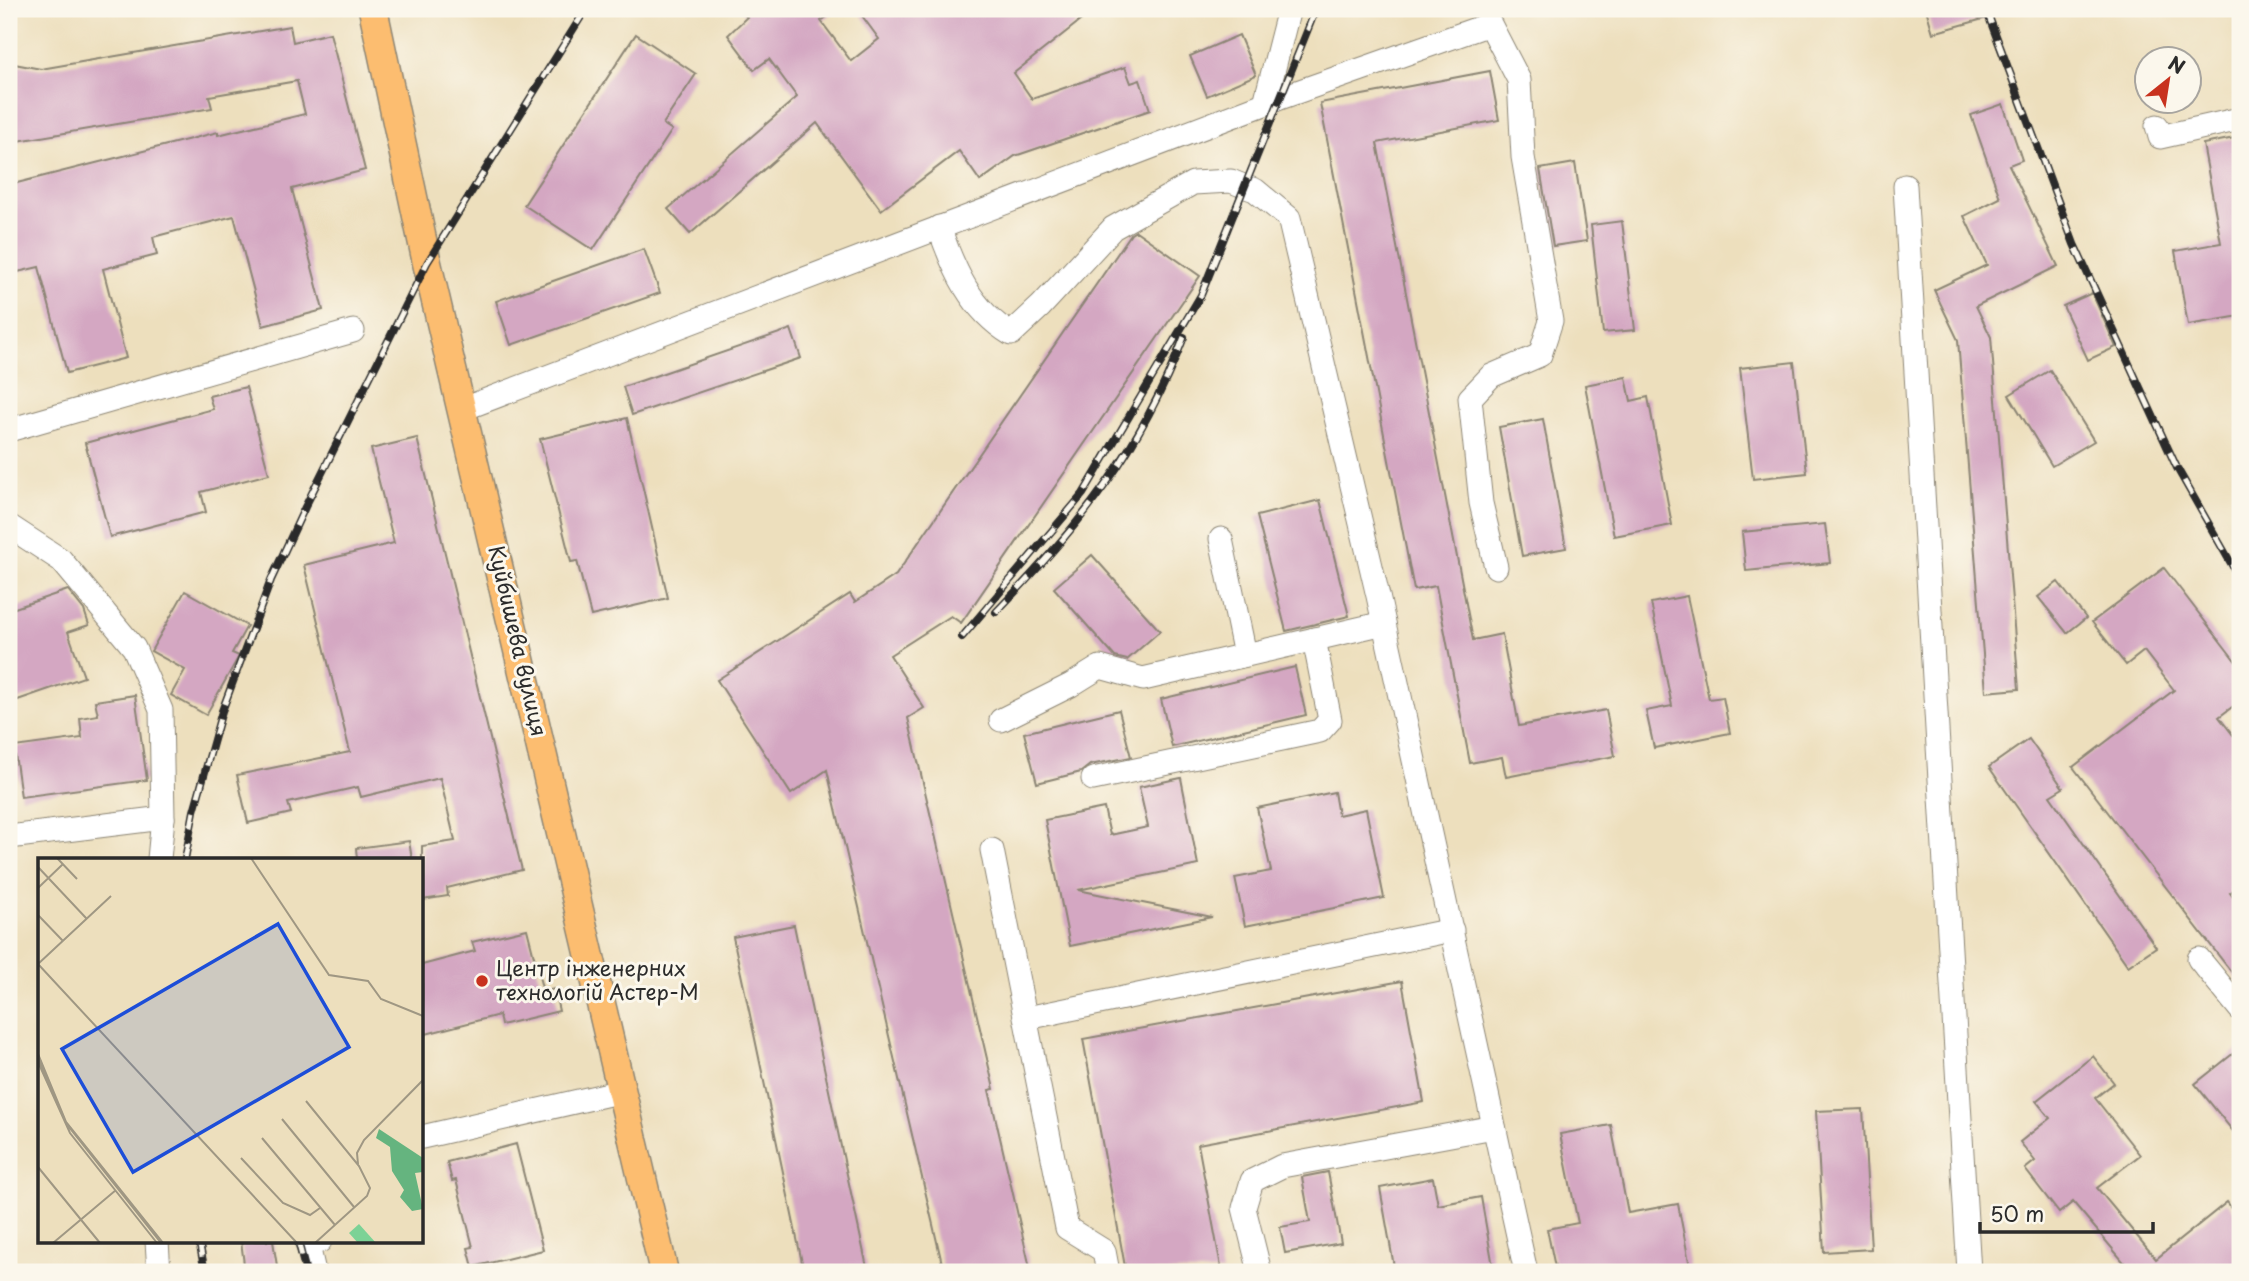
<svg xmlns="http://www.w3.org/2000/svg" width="2249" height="1281" font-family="'Playpen Sans',sans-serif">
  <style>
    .building { fill: #d4a7c2 }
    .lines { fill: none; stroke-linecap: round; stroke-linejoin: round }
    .minor-casing { stroke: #8c8574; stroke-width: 25 }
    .major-casing { stroke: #8c8574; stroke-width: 31 }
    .minor { stroke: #fff; stroke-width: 23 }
    .major { stroke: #fcbd6f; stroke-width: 28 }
    .rail-casing { stroke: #2b2b2b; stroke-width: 8 }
    .rail { stroke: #fbf7ec; stroke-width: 5; stroke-dasharray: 16; stroke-linecap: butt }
    .poi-dot { fill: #c8321e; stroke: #fbf7ec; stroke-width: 2.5 }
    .labels { text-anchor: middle; stroke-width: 6; stroke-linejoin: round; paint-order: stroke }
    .street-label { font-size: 21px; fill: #2b2b2b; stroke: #fbf7ec }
    .poi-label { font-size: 21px; fill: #2b2b2b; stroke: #fbf7ec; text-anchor: start }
    .inset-road { fill: none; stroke: #9f9783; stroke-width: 2 }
    .view { fill: #1d4ed8; fill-opacity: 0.15; stroke: #1d4ed8; stroke-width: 3.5 }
    .inset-edge { fill: none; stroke: #2b2b2b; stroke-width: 3.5 }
  </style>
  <rect width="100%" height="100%" fill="#fbf7ec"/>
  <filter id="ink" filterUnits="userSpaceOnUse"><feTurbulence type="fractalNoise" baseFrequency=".0143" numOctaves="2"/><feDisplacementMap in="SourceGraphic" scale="14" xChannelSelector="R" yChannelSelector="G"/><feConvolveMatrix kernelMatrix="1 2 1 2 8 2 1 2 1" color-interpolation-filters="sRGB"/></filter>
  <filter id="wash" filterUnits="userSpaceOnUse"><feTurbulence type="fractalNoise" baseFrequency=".00686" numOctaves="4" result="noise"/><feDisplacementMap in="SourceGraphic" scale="28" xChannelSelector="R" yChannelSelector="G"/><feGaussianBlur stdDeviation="1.57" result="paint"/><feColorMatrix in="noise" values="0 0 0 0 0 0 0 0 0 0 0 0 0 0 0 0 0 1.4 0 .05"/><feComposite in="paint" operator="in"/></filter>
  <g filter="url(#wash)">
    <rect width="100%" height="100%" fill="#eddfbd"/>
    <g id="blocks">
      <g class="building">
        <path d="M 740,9 L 838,9 L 821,21 L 851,61 L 879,39 L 857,9 L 1095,9 L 1014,73 L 1032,99 L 1125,67 L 1131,83 L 1140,80 L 1150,110 L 1015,156 L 980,181 L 959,151 L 881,210 L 817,123 L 690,234 L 668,209 L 797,97 L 769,59 L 754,70 L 728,35 L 747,17 Z"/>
        <path d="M 1926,9 L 2000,9 L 2001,14 L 1933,33 Z"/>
        <path d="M 290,26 L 293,42 L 330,33 L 365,170 L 292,189 L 323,310 L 263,326 L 234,216 L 153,237 L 157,255 L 103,269 L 126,358 L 67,373 L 39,267 L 9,274 L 9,185 L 218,132 L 218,135 L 305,114 L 297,81 L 209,96 L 212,108 L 12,142 L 9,138 L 9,63 L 41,69 Z"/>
        <path d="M 636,34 L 696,74 L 663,124 L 672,130 L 593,250 L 524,205 Z"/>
        <path d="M 1239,35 L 1256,75 L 1207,96 L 1190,56 Z"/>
        <path d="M 1490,71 L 1499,120 L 1377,143 L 1473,640 L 1502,634 L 1519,726 L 1606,710 L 1615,756 L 1506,777 L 1502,757 L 1470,763 L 1436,586 L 1414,590 L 1320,103 Z"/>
        <path d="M 2003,104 L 2022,160 L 2009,165 L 2058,266 L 1976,306 L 1991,337 L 2019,689 L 1986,692 L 1958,340 L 1934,290 L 1987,265 L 1964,216 L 2000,198 L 1971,115 Z"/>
        <path d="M 2240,137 L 2240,316 L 2188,325 L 2175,251 L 2221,243 L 2203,144 Z"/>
        <path d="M 1575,163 L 1587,241 L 1553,246 L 1540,169 Z"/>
        <path d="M 1622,221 L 1635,330 L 1603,333 L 1591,225 Z"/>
        <path d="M 1136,231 L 1200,276 L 961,623 L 951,616 L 890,655 L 924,708 L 908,718 L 994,1089 L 989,1090 L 1031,1272 L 944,1272 L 827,770 L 791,794 L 717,680 L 850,594 L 855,602 L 896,575 L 1131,234 Z"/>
        <path d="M 644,249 L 660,293 L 511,345 L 496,301 Z"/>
        <path d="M 2092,293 L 2116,347 L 2088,360 L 2063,306 Z"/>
        <path d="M 791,329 L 801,358 L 632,415 L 623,387 Z"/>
        <path d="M 1794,362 L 1807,473 L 1753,479 L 1740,368 Z"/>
        <path d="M 2050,370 L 2094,441 L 2052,466 L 2009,395 Z"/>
        <path d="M 1626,377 L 1631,401 L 1648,397 L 1672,525 L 1614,536 L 1585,385 Z"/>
        <path d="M 246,387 L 269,474 L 201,492 L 206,512 L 110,537 L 85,443 L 213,409 L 209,396 Z"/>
        <path d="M 627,418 L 668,598 L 591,616 L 577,561 L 571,562 L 540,439 Z"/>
        <path d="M 1543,419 L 1566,548 L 1522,556 L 1499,427 Z"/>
        <path d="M 417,438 L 522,870 L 447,888 L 448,896 L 422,900 L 422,846 L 455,841 L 440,778 L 361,797 L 358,787 L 288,803 L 291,813 L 248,823 L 237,775 L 350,752 L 304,565 L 394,543 L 371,449 Z"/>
        <path d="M 1320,500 L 1349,616 L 1286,631 L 1257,516 Z"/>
        <path d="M 1825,524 L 1830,563 L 1746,571 L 1742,532 Z"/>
        <path d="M 1092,555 L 1160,631 L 1127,660 L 1115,657 L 1054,588 Z"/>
        <path d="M 2164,568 L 2240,667 L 2240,701 L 2219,717 L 2240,744 L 2240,885 L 2230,893 L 2240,906 L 2240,983 L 2073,767 L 2174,690 L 2144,651 L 2126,665 L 2092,622 Z"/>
        <path d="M 2058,582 L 2086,618 L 2067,633 L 2038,597 Z"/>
        <path d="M 68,590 L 84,610 L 89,625 L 68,632 L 84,677 L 9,703 L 9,610 Z"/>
        <path d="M 185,591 L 247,626 L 232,653 L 239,656 L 206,715 L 171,695 L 185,670 L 151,651 Z"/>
        <path d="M 1687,596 L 1709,699 L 1723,697 L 1730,733 L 1654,748 L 1646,711 L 1672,706 L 1651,603 Z"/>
        <path d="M 1295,667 L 1306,715 L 1172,747 L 1161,699 Z"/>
        <path d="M 135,695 L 147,780 L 21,797 L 14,747 L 82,738 L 80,718 L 98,715 L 95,701 Z"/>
        <path d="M 1119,710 L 1131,757 L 1090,765 L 1081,772 L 1037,783 L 1024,733 Z"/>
        <path d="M 2029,739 L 2063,788 L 2050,796 L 2156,947 L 2128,966 L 1989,767 Z"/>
        <path d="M 1181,778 L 1198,865 L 1078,890 L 1212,917 L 1070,946 L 1045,820 L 1104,808 L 1110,835 L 1148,827 L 1139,787 Z"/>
        <path d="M 1334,792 L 1338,815 L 1366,809 L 1384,898 L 1245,926 L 1235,878 L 1271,871 L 1257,808 Z"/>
        <path d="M 409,841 L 412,859 L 357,859 L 356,848 Z"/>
        <path d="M 794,925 L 810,1002 L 868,1272 L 804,1272 L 750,1015 L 733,937 Z"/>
        <path d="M 527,929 L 543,992 L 554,989 L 559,1011 L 501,1025 L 499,1015 L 422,1035 L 422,965 L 475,951 L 472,942 Z"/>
        <path d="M 1402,981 L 1424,1102 L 1198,1144 L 1222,1272 L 1126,1272 L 1083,1039 Z"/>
        <path d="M 2240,1048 L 2240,1140 L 2195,1084 Z"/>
        <path d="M 2093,1056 L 2114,1083 L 2095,1098 L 2140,1155 L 2097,1188 L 2156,1259 L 2227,1202 L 2240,1219 L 2240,1272 L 2132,1272 L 2073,1202 L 2059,1213 L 2025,1169 L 2035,1161 L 2020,1142 L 2050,1118 L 2036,1101 Z"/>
        <path d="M 1863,1109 L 1871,1249 L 1824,1252 L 1816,1111 Z"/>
        <path d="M 1611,1125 L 1628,1213 L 1678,1204 L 1691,1272 L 1556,1272 L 1547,1229 L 1578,1223 L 1560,1134 Z"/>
        <path d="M 516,1144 L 543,1250 L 473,1267 L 468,1248 L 473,1247 L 456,1180 L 452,1181 L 447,1162 Z"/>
        <path d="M 1328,1172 L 1341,1243 L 1285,1253 L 1280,1227 L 1310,1222 L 1302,1177 Z"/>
        <path d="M 1433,1178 L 1438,1205 L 1481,1197 L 1494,1272 L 1395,1272 L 1380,1188 Z"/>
        <path d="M 241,1241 L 273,1241 L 278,1272 L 245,1272 Z"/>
      </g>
    </g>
  </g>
  <g filter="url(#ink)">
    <use href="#blocks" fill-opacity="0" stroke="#8c8574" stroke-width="2"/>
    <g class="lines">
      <defs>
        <g id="minor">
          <path d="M 1265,103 L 1289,9"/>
          <path d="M 2157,126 L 2160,137 L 2240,119"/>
          <path d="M 1905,186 L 1969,1272"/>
          <path d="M 939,227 C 954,270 971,310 1011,334 L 1041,306 L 1113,228 L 1193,183 L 1231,181 L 1246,187 L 1255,190 L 1289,218 L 1378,596 L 1526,1272"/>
          <path d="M 463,409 L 1280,98 L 1490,24 L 1519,80 L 1523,157 L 1551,321 L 1540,355 L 1491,376 L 1470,398 L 1481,503 L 1496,567"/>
          <path d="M 9,430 L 353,331"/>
          <path d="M 9,526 L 61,560 L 134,648 L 161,710 L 163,818 L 159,859"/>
          <path d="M 1221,539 L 1245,655"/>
          <path d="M 1001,720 L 1071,685 L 1100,667 L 1143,679 L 1384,623"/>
          <path d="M 1093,779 L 1320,731 L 1330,720 L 1314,639"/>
          <path d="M 9,837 L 163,818"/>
          <path d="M 992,850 L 1067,1228 L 1104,1251 L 1108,1272"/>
          <path d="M 2199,959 L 2240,1009"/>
          <path d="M 1027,1018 L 1452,930"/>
          <path d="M 422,1137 L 622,1091"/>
          <path d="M 157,1241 L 159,1272"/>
          <path d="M 314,1272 L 308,1245 L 320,1241"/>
          <path d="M 1260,1272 L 1244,1208 L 1252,1181 L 1282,1166 L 1494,1127"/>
        </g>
        <path id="major" d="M 373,9 L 427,263 L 664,1272"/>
      </defs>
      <use href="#minor" class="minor-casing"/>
      <use href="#major" class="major-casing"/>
      <use href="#minor" class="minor"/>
      <use href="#major" class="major"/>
      <defs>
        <g id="rail">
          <path d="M 1986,9 L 2074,244 L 2177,468 L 2240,579"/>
          <path d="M 996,612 C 1080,526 1140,451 1184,337"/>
          <path d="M 962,637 L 1083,494 L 1201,295 L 1316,9"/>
          <path d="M 185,859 L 194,811 L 222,711 L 271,580 L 305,507 L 427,263 L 586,9"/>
          <path d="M 199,1241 L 205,1272"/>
          <path d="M 298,1241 L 306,1272"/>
        </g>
      </defs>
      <use href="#rail" class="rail-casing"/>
      <use href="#rail" class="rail"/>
    </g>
  </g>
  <circle class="poi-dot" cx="482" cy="981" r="7"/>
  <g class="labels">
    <g class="street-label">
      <text transform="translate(517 641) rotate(77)" y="7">Куйбишева вулиця</text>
    </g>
    <g class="poi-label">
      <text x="496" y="976">Центр інженерних<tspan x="496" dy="24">технологій Астер-М</tspan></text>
    </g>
  </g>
  <g transform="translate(38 858)">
    <rect width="385" height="385" fill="#eddfbd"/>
    <path d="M 321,366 L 338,385 L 320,385 L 311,375 Z" fill="#7cd296"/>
    <path d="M 341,271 L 385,300 L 385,314 L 377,315 L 385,351 L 374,353 L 362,339 L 366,332 L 354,313 L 352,289 L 338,280 Z" fill="#65b47f"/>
    <path class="inset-road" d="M 19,0 L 39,21M 213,0 L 291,117 L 330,123 L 343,141 L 385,158M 0,9 L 48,60M 0,30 L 25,6M 0,57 L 25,83M 0,106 L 73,38M 0,106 L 259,385M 0,196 L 28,264 L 125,385M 0,199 L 27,264 L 123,385M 0,204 L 32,275 L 119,385M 268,243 L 321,308 L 332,330 L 329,338 L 277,385M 244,261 L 316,349M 224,280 L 297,367M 203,300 L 245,345 L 272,357 L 282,350M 320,306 L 319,295 L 326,282 L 385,222M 0,309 L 62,385M 15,385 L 78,332"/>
    <path class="view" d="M 240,66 L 311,189 L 95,314 L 24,191 Z"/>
    <rect width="385" height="385" class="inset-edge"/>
  </g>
  <rect width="2249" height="1281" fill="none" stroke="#fbf7ec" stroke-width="35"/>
  <g transform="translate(2168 80) rotate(30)"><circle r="33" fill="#fbf7ec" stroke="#a8a59f" stroke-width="2"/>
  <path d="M0-5L12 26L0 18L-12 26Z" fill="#c8321e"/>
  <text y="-10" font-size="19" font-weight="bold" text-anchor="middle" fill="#2b2b2b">N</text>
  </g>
  <path d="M1980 1222v10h173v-10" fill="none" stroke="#2b2b2b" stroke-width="3.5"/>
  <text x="1990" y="1222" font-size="21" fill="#2b2b2b" stroke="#fbf7ec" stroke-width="5" paint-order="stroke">50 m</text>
</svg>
